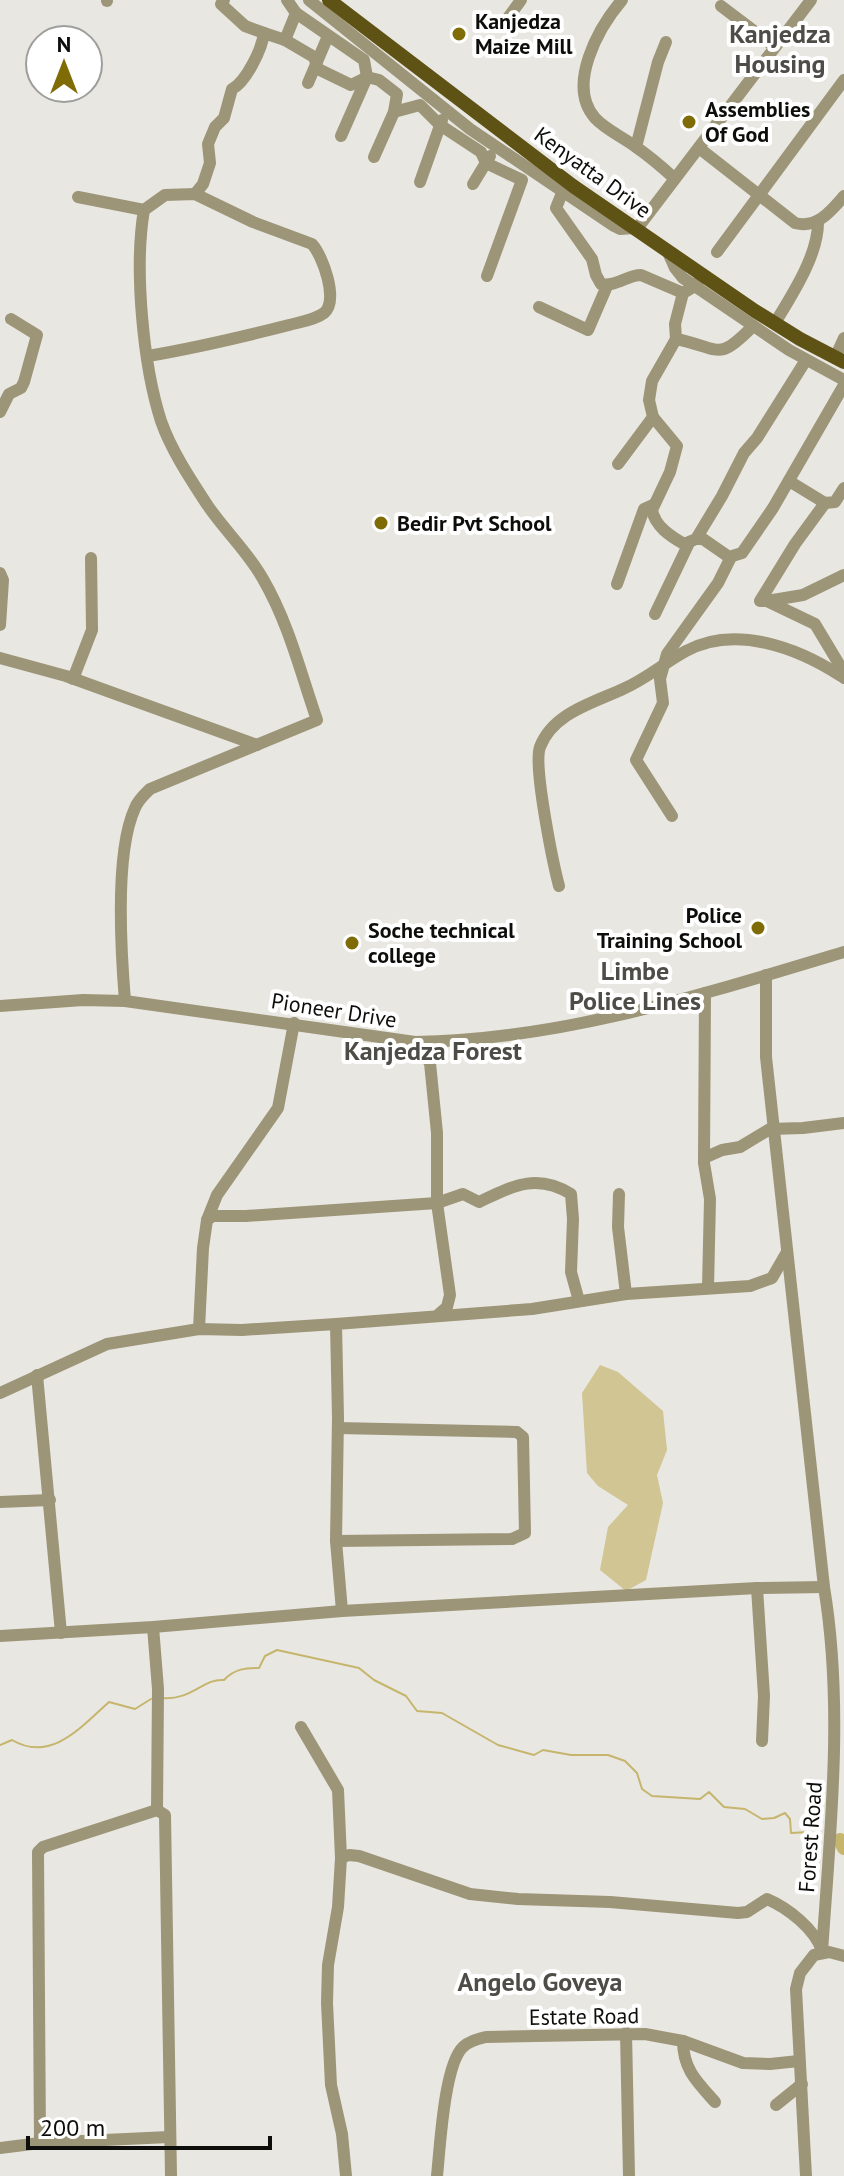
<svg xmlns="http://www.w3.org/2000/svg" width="844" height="2176" font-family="'PT Sans',sans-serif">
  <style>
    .green { fill: #d1c593 }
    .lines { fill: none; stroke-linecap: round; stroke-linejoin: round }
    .stream { stroke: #c5b56d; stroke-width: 2 }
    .river { stroke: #c5b56d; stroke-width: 14 }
    .minor { stroke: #9c9578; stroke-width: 12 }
    .major { stroke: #5f5215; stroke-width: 14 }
    .poi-dot { fill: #7f6c06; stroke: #fff; stroke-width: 3 }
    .labels { text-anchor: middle; stroke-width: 8; stroke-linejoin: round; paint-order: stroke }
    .poi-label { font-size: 22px; font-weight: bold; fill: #0d0d0b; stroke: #fff; text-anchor: start }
    .street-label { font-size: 22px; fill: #0d0d0b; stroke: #fff }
    .quarter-label { font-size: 26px; font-weight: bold; fill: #4e4c47; stroke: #fff }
  </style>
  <rect width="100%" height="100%" fill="#e9e7e1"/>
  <path class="green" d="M 600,1365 L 618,1372 L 663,1411 L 667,1450 L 657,1475 L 663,1503 L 646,1580 L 626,1591 L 600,1570 L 608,1527 L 628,1505 L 598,1486 L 587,1473 L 582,1393 Z"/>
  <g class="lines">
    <g class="stream">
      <path d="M 161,1698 C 192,1701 203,1678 224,1680 C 234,1669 245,1668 259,1668 L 265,1656 L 277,1650 L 359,1668 L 374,1680 L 406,1696 L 417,1711 L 442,1713 L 498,1745 L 534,1755 L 543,1750 L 571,1755 L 608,1755 L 625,1761 L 637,1773 L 642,1789 L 652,1796 L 700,1799 L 709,1792 L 724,1807 L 745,1809 L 762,1819 L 774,1818 L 785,1813 L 790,1819 L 791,1833 L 808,1832 L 816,1842 L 819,1834"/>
      <path d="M 0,1745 L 12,1740 C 51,1763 81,1727 109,1702 L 135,1709 L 151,1699"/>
    </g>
    <path class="river" d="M 840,1840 L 844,1848"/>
    <g class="minor">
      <path d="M 224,0 L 221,4 L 245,26 L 264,33"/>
      <path d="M 309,0 L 470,129 L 614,226 L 620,229 L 634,228"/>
      <path d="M 622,0 C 599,27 566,85 595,118 C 606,130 623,137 636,147 C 649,156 662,167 674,178"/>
      <path d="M 107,1 L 107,0"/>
      <path d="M 721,6 L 775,47"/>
      <path d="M 296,13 L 364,60 L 367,77 L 379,80 L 397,94 L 394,112 L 420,105 L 440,125 L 481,152 L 486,163 L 522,180 L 487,276"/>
      <path d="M 505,22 L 521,0"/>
      <path d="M 285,40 L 314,57 L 318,69 L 351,85 L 367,77 L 341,136"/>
      <path d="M 308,83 L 328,36"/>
      <path d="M 636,147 L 658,62 L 666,42"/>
      <path d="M 699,148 L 795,223 C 817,229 831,211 844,196"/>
      <path d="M 374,157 L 394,112"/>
      <path d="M 420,182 L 442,120"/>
      <path d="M 473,184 L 490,156"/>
      <path d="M 562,193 L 556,208 L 592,259 L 596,275 L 601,284 C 616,287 627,275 641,275 L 683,293"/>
      <path d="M 195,194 L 203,184 L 210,163 L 208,144 L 215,127 L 224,118 L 232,89 C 246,82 262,49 264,33 L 285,40 L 296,13 L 287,0"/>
      <path d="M 78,197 L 144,210"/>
      <path d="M 636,230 L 811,0"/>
      <path d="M 667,250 L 675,268 L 683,278 L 789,350 L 844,380"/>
      <path d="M 717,252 L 844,80"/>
      <path d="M 703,275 L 695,286 L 683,293 L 675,324 L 676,339 L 652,381 L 649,400 L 653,417 L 677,446 L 670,472 L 652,510 C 655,526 670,536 684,544 L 696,539 L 722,496 L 744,453 L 757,438 L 806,360"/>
      <path d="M 539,307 L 588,330 L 607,286"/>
      <path d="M 775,323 C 792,295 819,254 818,221"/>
      <path d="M 676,339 C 721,348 717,363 753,326"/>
      <path d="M 835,358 L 844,338"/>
      <path d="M 0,412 L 9,394 L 21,388 L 24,382 L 37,335 L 11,319"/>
      <path d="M 618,464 L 653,417"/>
      <path d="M 789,481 L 825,503 L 835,502 L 844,488"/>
      <path d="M 825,503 L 795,544 L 760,601 L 767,601 L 815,624 L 839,664 L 844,678"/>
      <path d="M 696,539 L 703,539 L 729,557 L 742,553 L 773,508 L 844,385"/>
      <path d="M 0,573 L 3,580 L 0,625"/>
      <path d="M 617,584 L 644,509 L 653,505"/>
      <path d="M 767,601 L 803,595 L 844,575"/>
      <path d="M 655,614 L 689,543"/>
      <path d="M 0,658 L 66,676 L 257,745"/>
      <path d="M 73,679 L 92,630 L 91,558"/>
      <path d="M 672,816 L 636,760 L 663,703 L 660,679 L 667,654 L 718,583 L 731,557"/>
      <path d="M 559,886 C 553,863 533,765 540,747 C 553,713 593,703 623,689 C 646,679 664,663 686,651 C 735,624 798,648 841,676"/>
      <path d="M 766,975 L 766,1057 L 824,1587 C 844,1707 830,1832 822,1952"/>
      <path d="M 705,993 L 704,1163 L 710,1199 L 708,1288"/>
      <path d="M 125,1001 C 121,952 115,851 135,808 C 138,800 145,794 150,789 L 317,720 C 300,671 289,624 263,579 C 248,552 225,531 208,506 C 191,480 171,450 161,421 C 143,365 134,268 144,210 L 165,195 L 195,194 L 253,222 L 312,244 C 323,256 339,301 324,313 C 315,320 300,322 289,325 C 242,337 195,348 148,356"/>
      <path d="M 0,1006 L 83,1000 L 125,1001 L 415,1042 C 562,1040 704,994 844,952"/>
      <path d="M 415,1042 L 430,1063 L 437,1133 L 437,1203 L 450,1295 L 447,1307 L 439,1314"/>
      <path d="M 704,1158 L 722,1150 L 740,1147 L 770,1129 L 803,1128 L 844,1123"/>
      <path d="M 619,1194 L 618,1227 L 626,1294"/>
      <path d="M 207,1220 L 217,1195 L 278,1108 L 294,1023"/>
      <path d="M 787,1252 L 772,1278 L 750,1286 L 626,1294 L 532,1309 L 336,1324 L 338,1418 L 336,1541 L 342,1611 L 757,1588 L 824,1587"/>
      <path d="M 199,1329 L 203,1248 L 207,1220 L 213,1216 L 246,1216 L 437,1203 L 463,1194 L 479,1202 C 511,1187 536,1172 571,1194 L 573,1219 L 571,1272 L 579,1301"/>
      <path d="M 37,1375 L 61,1633"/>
      <path d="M 0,1393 L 107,1344 L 199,1329 L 242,1330 L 336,1324"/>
      <path d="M 0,1502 L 50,1500"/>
      <path d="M 336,1541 L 512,1539 L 525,1533 L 523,1437 L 517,1432 L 338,1428"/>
      <path d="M 757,1588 L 764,1696 L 762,1741"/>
      <path d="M 153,1627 L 158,1689 L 157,1810"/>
      <path d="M 0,1636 L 153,1627 L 342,1611"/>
      <path d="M 301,1727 L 338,1790 L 341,1858"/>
      <path d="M 626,2033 L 629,2176"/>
      <path d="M 683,2041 C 683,2069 697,2082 715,2102"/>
      <path d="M 776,2105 L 802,2084"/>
      <path d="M 169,2137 L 40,2143 L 38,1852 L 43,1847 L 157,1810 L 165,1815 L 171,2176"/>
      <path d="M 0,2148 L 40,2143"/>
      <path d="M 346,2176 L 342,2134 L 331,2085 L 327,2003 L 328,1965 L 338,1907 L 341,1858 L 349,1855 L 359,1856 L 470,1894 L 518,1899 L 610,1902 L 738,1913 L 747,1912 L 767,1899 C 788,1908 815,1929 822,1951"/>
      <path d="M 437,2176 C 440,2148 444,2065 463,2047 C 469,2041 478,2039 486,2037 L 645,2034 L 683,2041 L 743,2063 L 770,2064 L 799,2061"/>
      <path d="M 806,2176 L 796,1989 L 800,1973 L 814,1955 L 829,1952 L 844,1956"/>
    </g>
    <path class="major" d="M 329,0 L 573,186 L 755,311 L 800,339 L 844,362"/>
  </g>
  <g class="poi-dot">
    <circle cx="459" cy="34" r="8"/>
    <circle cx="689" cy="122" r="8"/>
    <circle cx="381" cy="523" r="8"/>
    <circle cx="758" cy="928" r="8"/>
    <circle cx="352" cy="943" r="8"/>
  </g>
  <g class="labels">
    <g class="poi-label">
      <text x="475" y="29">Kanjedza<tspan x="475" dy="25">Maize Mill</tspan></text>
      <text x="705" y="117">Assemblies<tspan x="705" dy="25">Of God</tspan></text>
      <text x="397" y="531">Bedir Pvt School</text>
      <text x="742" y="923" text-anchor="end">Police<tspan x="742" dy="25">Training School</tspan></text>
      <text x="368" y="938">Soche technical<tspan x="368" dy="25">college</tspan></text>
    </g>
    <g class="street-label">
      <text transform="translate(593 172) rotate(36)" y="8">Kenyatta Drive</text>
      <text transform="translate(334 1010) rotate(9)" y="8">Pioneer Drive</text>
      <text transform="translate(810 1837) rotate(-86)" y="8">Forest Road</text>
      <text transform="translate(584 2016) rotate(-1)" y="8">Estate Road</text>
    </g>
    <g class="quarter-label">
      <text x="780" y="43">Kanjedza<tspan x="780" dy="30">Housing</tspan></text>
      <text x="635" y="980">Limbe<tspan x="635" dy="30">Police Lines</tspan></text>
      <text x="433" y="1060">Kanjedza Forest</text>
      <text x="540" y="1991">Angelo Goveya</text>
    </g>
  </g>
  <g transform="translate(64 64)"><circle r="38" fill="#ffffff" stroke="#9e9e9d" stroke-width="2"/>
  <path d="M0-6L14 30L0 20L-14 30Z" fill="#7f6c06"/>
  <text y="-12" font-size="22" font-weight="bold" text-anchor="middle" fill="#0d0d0b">N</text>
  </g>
  <path d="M28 2136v12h242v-12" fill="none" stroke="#0d0d0b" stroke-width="4"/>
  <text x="40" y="2136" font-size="24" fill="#0d0d0b" stroke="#ffffff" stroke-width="6" paint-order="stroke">200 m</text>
</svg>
